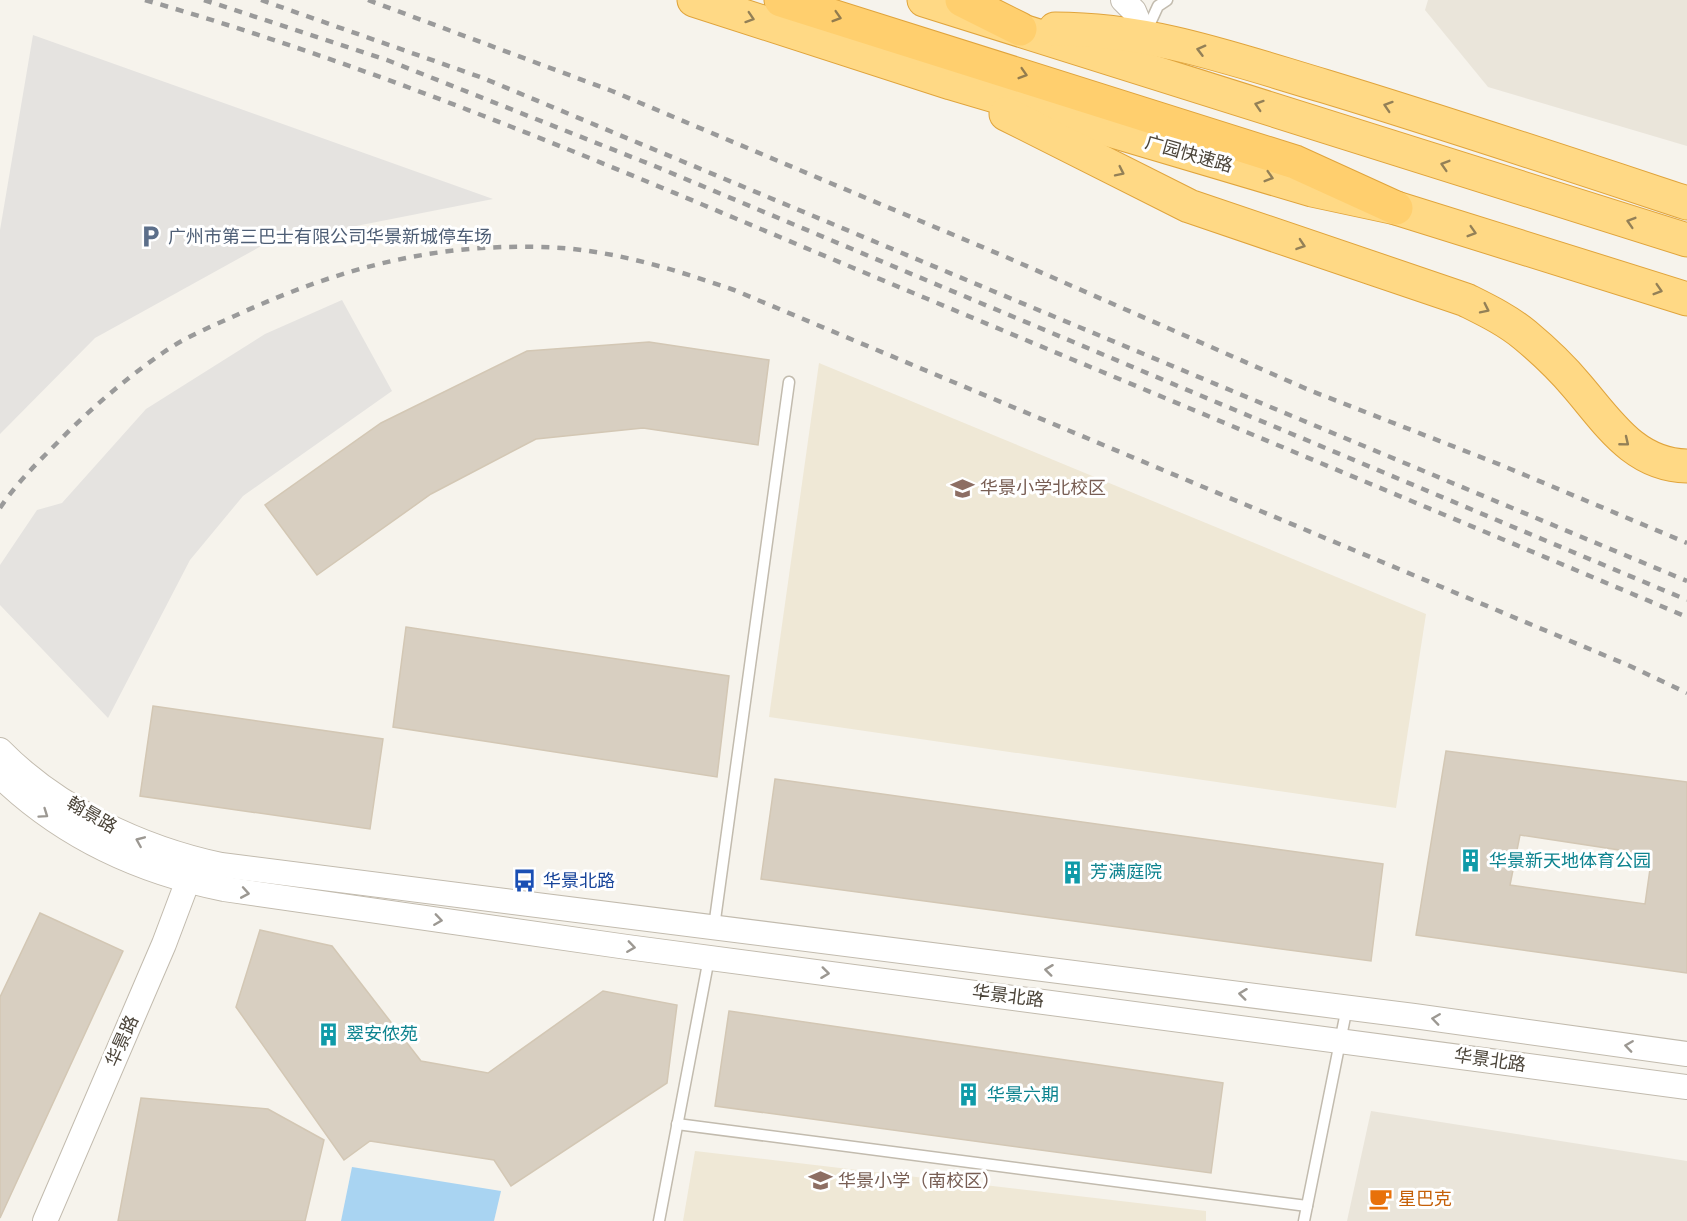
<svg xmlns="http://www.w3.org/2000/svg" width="1687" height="1221" font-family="Lato,'Noto Sans SC',sans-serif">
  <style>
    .residential { fill: #eae5da }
    .education { fill: #efe8d6 }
    .parking { fill: #e5e3e0 }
    .water { fill: #a9d4f2 }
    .building { fill: #d8cfc1; stroke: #d3c7b4; stroke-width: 1.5; fill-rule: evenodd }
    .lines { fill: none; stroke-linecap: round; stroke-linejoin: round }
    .service-casing { stroke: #c2bbae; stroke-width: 13 }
    .tertiary-casing { stroke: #c2bbae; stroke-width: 26 }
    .trunk-casing { stroke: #e0a43c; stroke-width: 35 }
    .motorway-casing { stroke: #e0a43c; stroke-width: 35 }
    .service { stroke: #fff; stroke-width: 10 }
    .tertiary { stroke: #fff; stroke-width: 24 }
    .trunk { stroke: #ffd985; stroke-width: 33 }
    .motorway { stroke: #ffcf6e; stroke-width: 33 }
    .rail { stroke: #9a9a9a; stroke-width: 4.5; stroke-dasharray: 8 8; stroke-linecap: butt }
    .oneway { stroke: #937c4e }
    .oneway2 { stroke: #938057 }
    .oneway3 { stroke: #9c9892 }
    .labels { text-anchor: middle; stroke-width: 6; stroke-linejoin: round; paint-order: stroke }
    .street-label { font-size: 18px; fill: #4b4439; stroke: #fff }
    .service-label { font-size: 18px; fill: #4e5e75; stroke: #fff; text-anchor: start }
    .education-label { font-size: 18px; fill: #785e54; stroke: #fff; text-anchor: start }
    .culture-label { font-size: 18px; fill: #0d838f; stroke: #fff; text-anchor: start }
    .transit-label { font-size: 18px; fill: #164399; stroke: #fff; text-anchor: start }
    .food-label { font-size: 18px; fill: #c56008; stroke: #fff; text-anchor: start }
  </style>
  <rect width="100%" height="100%" fill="#f6f3ec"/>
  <g class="residential">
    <path d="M 1428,0 L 1687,0 L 1687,146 L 1488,87 L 1425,10 Z"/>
    <path d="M 1371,1111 L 1687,1161 L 1687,1221 L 1347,1221 Z"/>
  </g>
  <g class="education">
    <path d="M 819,363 L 1426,614 L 1396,808 L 769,717 Z"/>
    <path d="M 695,1151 L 1206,1211 L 1206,1221 L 683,1221 Z"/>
  </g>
  <g class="parking">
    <path d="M 33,35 L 493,199 L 265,244 L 95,338 L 0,434 L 0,230 Z"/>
    <path d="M 342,300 L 392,391 L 243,496 L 190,560 L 108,718 L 0,605 L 0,565 L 37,510 L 62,503 L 146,409 L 265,334 Z"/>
  </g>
  <path class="water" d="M 352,1167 L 501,1191 L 494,1221 L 341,1221 Z"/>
  <g class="building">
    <path d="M 649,342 L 769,360 L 758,445 L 643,428 L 536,439 L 431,494 L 317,575 L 265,505 L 381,423 L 527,351 Z"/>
    <path d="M 406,627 L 729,676 L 717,777 L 393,727 Z"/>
    <path d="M 153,706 L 383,739 L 370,829 L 140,796 Z"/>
    <path d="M 1446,751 L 1687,782 L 1687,973 L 1416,935 ZM 1520,835 L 1652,855 L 1645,904 L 1510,885 Z"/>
    <path d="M 775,779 L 1383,864 L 1371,961 L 761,879 Z"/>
    <path d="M 40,913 L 123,951 L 0,1218 L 0,997 Z"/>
    <path d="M 260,930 L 332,946 L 421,1061 L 488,1073 L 603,991 L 677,1005 L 667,1083 L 511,1186 L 494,1160 L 370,1141 L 344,1160 L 236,1007 Z"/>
    <path d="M 729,1011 L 1223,1083 L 1211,1173 L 715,1106 Z"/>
    <path d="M 141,1098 L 268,1109 L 324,1140 L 305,1221 L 118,1221 Z"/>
  </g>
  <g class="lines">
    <defs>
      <g id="service">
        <path d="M 1146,32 L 1158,6 L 1167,0"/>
        <path d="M 714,927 L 789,382"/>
        <path d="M 677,1124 L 1307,1206"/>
        <path d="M 659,1221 L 709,958"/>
        <path d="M 1304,1221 L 1347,1007"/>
      </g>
      <g id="tertiary">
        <path d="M 1123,0 L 1134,11 L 1144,35"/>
        <path d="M 0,750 C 58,809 141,848 221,865 L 1414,1016 L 1687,1054"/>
        <path d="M 0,776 C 63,837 139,872 224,889 L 627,947 L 1687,1087"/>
        <path d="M 45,1221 L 164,944 L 193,867"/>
      </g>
      <g id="trunk">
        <path d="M 694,0 L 951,83 L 1312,190 L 1396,208 L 1687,299"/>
        <path d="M 924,0 L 1687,240"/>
        <path d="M 1055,29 C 1150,29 1233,59 1324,86 C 1446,123 1566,163 1687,203"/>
        <path d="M 1006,114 L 1189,206 L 1466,300 C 1486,310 1507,320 1525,335 C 1543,350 1562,368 1577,386 C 1608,422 1634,465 1687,466"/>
      </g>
      <g id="motorway">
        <path d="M 781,0 L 1295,162 L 1396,208"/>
        <path d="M 962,0 L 1020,29"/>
      </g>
    </defs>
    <use href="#service" class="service-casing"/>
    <use href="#tertiary" class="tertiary-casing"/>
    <use href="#trunk" class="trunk-casing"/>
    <use href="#motorway" class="motorway-casing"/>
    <use href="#service" class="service"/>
    <use href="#tertiary" class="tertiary"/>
    <use href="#trunk" class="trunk"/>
    <use href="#motorway" class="motorway"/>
    <g class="rail">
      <path d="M 145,0 C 392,71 627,173 863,272 C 1138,387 1413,501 1687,617"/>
      <path d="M 204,0 L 387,60 L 657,167 L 1687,600"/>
      <path d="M 261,0 L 483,78 L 1687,581"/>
      <path d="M 368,0 L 612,91 L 1006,257 L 1309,390 L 1501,465 L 1687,543"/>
      <path d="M 0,508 C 16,484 36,464 57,443 C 89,410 125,379 164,352 C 187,336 215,325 241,313 C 339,269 430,244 539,247 C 607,248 670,268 734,290 L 1630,666 L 1687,693"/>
    </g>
  </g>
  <defs><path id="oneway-chevron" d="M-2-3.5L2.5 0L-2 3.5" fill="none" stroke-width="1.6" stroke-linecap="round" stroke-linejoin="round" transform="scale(1.5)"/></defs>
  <g class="oneway">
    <use href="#oneway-chevron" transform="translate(837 17) rotate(17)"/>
    <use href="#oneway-chevron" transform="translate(1023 74) rotate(17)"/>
  </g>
  <g class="oneway2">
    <use href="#oneway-chevron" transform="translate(750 18) rotate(18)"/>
    <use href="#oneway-chevron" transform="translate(1201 50) rotate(-165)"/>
    <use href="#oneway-chevron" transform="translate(1259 105) rotate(-162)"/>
    <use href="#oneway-chevron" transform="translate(1388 106) rotate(-162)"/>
    <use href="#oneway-chevron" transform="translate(1445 165) rotate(-163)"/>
    <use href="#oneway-chevron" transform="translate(1120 172) rotate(26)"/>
    <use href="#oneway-chevron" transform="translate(1269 177) rotate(17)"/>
    <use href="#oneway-chevron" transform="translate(1631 222) rotate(-163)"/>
    <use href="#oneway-chevron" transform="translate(1472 232) rotate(17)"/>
    <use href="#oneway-chevron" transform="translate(1301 245) rotate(19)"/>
    <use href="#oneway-chevron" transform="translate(1658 290) rotate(17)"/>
    <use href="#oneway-chevron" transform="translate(1485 309) rotate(26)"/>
    <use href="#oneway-chevron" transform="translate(1625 442) rotate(39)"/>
  </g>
  <g class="oneway3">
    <use href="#oneway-chevron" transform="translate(44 814) rotate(35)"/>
    <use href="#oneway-chevron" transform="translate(140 841) rotate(-157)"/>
    <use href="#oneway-chevron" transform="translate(245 893) rotate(10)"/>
    <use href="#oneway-chevron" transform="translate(438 920) rotate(8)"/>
    <use href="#oneway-chevron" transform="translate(631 947) rotate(8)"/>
    <use href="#oneway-chevron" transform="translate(1049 970) rotate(-173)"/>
    <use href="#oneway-chevron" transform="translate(825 973) rotate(7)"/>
    <use href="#oneway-chevron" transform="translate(1243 994) rotate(-173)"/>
    <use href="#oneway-chevron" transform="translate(1436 1019) rotate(-172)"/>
    <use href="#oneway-chevron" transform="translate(1629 1046) rotate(-172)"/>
  </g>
  <defs>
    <symbol id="parking-bare" viewBox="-9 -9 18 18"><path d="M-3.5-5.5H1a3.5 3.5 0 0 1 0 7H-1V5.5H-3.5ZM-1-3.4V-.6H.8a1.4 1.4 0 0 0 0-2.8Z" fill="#5c6f8a" stroke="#fff" stroke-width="2.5" paint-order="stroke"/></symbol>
    <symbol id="school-bare" viewBox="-9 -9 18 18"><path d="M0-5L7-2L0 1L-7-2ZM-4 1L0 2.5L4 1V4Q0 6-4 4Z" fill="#8d6e63" stroke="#fff" stroke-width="2.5" paint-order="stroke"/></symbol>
    <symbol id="building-bare" viewBox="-9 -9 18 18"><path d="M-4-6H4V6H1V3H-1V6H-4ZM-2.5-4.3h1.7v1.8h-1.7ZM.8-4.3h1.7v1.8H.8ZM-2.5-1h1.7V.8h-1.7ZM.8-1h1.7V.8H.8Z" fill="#0f9aa8" stroke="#fff" stroke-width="2.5" paint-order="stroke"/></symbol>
    <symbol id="bus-bare" viewBox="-9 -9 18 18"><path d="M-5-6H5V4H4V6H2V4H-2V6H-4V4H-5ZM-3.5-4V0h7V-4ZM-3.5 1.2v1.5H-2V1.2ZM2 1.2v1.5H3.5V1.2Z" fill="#1a4fb4" stroke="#fff" stroke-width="2.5" paint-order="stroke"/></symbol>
    <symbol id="cafe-bare" viewBox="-9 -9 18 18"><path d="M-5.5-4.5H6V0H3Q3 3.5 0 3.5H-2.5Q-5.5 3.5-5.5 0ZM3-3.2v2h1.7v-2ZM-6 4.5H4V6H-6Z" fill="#e8710a" stroke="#fff" stroke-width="2.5" paint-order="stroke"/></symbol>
  </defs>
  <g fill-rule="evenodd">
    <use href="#parking-bare" x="134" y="220" width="33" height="33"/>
    <use href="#school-bare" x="946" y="472" width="33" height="33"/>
    <use href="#building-bare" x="1454" y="844" width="33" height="33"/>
    <use href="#building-bare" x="1056" y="856" width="33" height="33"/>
    <use href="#bus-bare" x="508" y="864" width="33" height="33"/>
    <use href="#building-bare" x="312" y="1018" width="33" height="33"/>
    <use href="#building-bare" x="952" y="1078" width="33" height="33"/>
    <use href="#school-bare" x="804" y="1164" width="33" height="33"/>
    <use href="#cafe-bare" x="1364" y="1182" width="33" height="33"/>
  </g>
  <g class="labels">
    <g class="street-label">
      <text transform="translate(1189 154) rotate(16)" y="6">广园快速路</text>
      <text transform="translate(92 815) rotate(30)" y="6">翰景路</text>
      <text transform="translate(1008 996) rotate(7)" y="6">华景北路</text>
      <text transform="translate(122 1041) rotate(-66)" y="6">华景路</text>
      <text transform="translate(1490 1060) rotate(8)" y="6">华景北路</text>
    </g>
    <g class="service-label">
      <text x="168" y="243">广州市第三巴士有限公司华景新城停车场</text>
    </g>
    <g class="education-label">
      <text x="980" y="494">华景小学北校区</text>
      <text x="838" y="1187">华景小学（南校区）</text>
    </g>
    <g class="culture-label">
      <text x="1489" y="867">华景新天地体育公园</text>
      <text x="1090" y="878">芳满庭院</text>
      <text x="346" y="1040">翠安侬苑</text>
      <text x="987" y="1101">华景六期</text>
    </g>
    <g class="transit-label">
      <text x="543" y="887">华景北路</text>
    </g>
    <g class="food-label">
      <text x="1398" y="1205">星巴克</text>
    </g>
  </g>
</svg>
